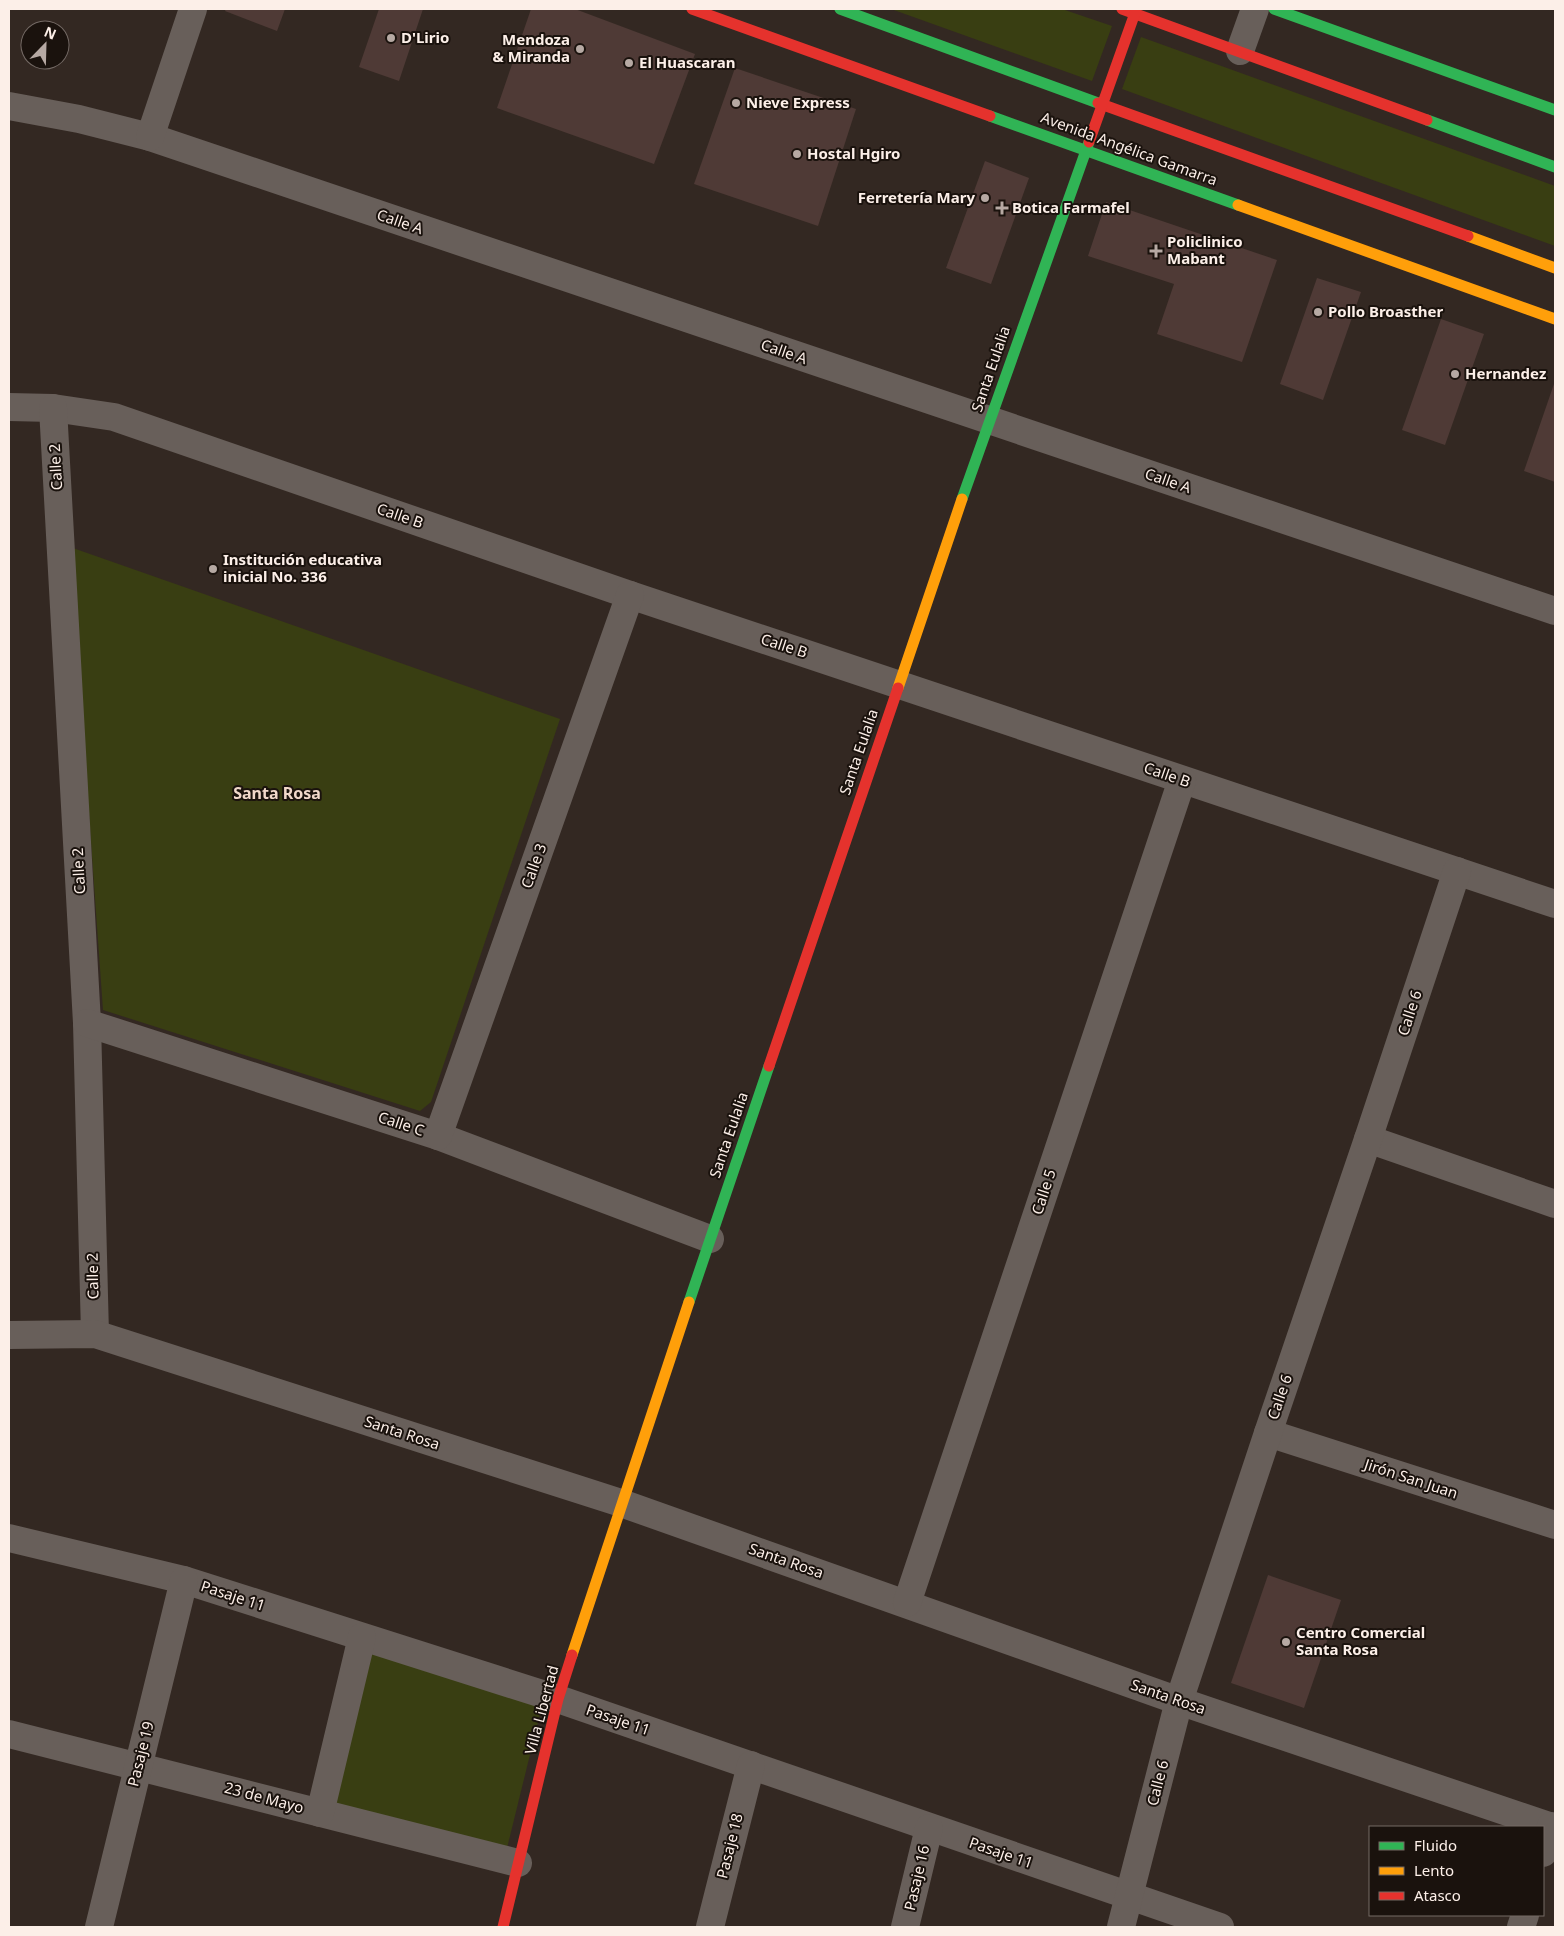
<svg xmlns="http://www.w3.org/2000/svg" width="1564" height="1936" font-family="'Noto Sans',sans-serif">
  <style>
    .green { fill: #393e12 }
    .building { fill: #4f3a36 }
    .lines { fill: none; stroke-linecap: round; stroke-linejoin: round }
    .street { stroke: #685f5a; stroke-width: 28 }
    .fast { stroke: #30b455; stroke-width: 11 }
    .slow { stroke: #ff9f0a; stroke-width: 11 }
    .jam { stroke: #e5322d; stroke-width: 11 }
    .poi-dot { fill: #b6a9a3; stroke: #1a120d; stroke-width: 2 }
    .labels { text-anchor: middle; stroke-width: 4; stroke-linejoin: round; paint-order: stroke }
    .poi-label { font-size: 15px; font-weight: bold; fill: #fcefe8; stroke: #1a120d; text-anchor: start }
    .street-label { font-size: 15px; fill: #fcefe8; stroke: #1a120d }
    .neighbourhood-label { font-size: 16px; font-weight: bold; fill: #f1d8ca; stroke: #1a120d }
  </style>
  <rect width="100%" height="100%" fill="#332822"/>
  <g class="green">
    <path d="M 891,9 L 1062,9 L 1112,26 L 1092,81 Z"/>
    <path d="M 1141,37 L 1555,186 L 1555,246 L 1122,89 Z"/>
    <path d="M 70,547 L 560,719 L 431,1102 L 420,1111 L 103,1010 Z"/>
    <path d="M 371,1649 L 542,1706 L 507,1848 L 333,1804 Z"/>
  </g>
  <g class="building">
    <path d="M 226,9 L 285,9 L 277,31 L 225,11 Z"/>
    <path d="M 379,9 L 423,9 L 399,81 L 359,67 Z"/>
    <path d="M 531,9 L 575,9 L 695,54 L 654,164 L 497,108 Z"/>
    <path d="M 735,68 L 856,109 L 818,226 L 694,184 Z"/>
    <path d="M 985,161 L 1029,178 L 991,284 L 946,268 Z"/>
    <path d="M 1106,202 L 1277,260 L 1242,362 L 1157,334 L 1174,284 L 1088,256 Z"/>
    <path d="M 1317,278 L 1361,292 L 1323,400 L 1280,384 Z"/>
    <path d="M 1441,319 L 1484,334 L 1445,445 L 1402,430 Z"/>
    <path d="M 1555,381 L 1555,482 L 1524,471 Z"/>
    <path d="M 1268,1575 L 1341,1600 L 1304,1708 L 1231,1683 Z"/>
  </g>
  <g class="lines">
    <g class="street">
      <path d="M 1240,51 L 1255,9"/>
      <path d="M 9,106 L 79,119 L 150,137 L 1555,611"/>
      <path d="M 150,137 L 193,9"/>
      <path d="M 9,407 L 53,408 L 114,417 L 630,595 L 1555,904"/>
      <path d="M 53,408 L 87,1023 L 95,1334"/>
      <path d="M 87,1023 L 438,1136 L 710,1239"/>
      <path d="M 438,1136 L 630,595"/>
      <path d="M 1368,1139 L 1555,1204"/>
      <path d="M 9,1335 L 95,1334 L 621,1503 L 1179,1701 L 1555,1828"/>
      <path d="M 1268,1433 L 1555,1525"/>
      <path d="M 9,1538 L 184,1580 L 558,1699 L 1220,1927"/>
      <path d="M 907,1603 L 1182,780"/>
      <path d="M 9,1734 L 518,1863"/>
      <path d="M 320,1813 L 362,1637"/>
      <path d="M 1543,1853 L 1551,1826"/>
      <path d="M 99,1927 L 184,1580"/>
      <path d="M 710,1927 L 751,1765"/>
      <path d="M 905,1927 L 929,1828"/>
      <path d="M 1121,1927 L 1179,1701 L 1268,1433 L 1368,1139 L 1457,871"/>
      <path d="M 1521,1927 L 1525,1915"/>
    </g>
    <g class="fast">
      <path d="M 840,9 L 1098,103"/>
      <path d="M 1274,9 L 1555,110"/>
      <path d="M 990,116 L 1238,205"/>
      <path d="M 1427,120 L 1555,167"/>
      <path d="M 962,499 L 1089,142"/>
      <path d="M 689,1302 L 769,1066"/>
    </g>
    <g class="slow">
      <path d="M 1238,205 L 1555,319"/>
      <path d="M 1468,236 L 1555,268"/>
      <path d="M 898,688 L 962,499"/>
      <path d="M 572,1655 L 689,1302"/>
    </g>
    <g class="jam">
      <path d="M 692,9 L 990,116"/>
      <path d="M 1122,9 L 1427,120"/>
      <path d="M 1098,103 L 1468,236"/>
      <path d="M 1089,142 L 1135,13"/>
      <path d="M 769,1066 L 898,688"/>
      <path d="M 503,1927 L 558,1699 L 572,1655"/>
    </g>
  </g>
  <g class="poi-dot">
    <circle cx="391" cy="38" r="5"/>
    <circle cx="580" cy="49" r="5"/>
    <circle cx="629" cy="63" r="5"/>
    <circle cx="736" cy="103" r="5"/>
    <circle cx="797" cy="154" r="5"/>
    <circle cx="985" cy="198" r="5"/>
    <path d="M999.5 200.5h5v5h5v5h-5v5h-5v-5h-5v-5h5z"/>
    <path d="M1153.5 243.5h5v5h5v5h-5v5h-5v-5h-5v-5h5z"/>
    <circle cx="1318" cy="312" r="5"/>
    <circle cx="1455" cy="374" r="5"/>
    <circle cx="213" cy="569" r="5"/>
    <circle cx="1286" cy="1642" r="5"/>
  </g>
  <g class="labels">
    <g class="poi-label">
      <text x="401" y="43">D'Lirio</text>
      <text x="570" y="45" text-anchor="end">Mendoza<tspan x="570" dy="17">&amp; Miranda</tspan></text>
      <text x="639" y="68">El Huascaran</text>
      <text x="746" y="108">Nieve Express</text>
      <text x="807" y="159">Hostal Hgiro</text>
      <text x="975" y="203" text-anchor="end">Ferretería Mary</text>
      <text x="1012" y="213">Botica Farmafel</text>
      <text x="1167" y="247">Policlinico<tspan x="1167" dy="17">Mabant</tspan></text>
      <text x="1328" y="317">Pollo Broasther</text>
      <text x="1465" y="379">Hernandez</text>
      <text x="223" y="565">Institución educativa<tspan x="223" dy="17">inicial No. 336</tspan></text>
      <text x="1296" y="1638">Centro Comercial<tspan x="1296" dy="17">Santa Rosa</tspan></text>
    </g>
    <g class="street-label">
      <text transform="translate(1129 149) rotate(20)" y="5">Avenida Angélica Gamarra</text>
      <text transform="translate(400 222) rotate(19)" y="5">Calle A</text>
      <text transform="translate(784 352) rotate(19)" y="5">Calle A</text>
      <text transform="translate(991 369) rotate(-71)" y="5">Santa Eulalia</text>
      <text transform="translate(56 467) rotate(-93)" y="5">Calle 2</text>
      <text transform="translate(1168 481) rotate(19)" y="5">Calle A</text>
      <text transform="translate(400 516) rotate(19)" y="5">Calle B</text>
      <text transform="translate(784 646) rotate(18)" y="5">Calle B</text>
      <text transform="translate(859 752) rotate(-71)" y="5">Santa Eulalia</text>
      <text transform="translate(1167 775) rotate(19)" y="5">Calle B</text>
      <text transform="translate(534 866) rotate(-70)" y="5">Calle 3</text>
      <text transform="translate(79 871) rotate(-93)" y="5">Calle 2</text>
      <text transform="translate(1410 1013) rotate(-72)" y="5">Calle 6</text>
      <text transform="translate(401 1124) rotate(18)" y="5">Calle C</text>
      <text transform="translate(729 1135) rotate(-71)" y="5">Santa Eulalia</text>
      <text transform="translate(1044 1192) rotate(-72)" y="5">Calle 5</text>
      <text transform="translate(93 1276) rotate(-91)" y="5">Calle 2</text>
      <text transform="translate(1280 1397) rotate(-71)" y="5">Calle 6</text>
      <text transform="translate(402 1433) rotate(18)" y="5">Santa Rosa</text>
      <text transform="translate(1411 1479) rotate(18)" y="5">Jirón San Juan</text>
      <text transform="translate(786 1561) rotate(19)" y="5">Santa Rosa</text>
      <text transform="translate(233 1596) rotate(18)" y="5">Pasaje 11</text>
      <text transform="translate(1168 1697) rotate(19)" y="5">Santa Rosa</text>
      <text transform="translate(542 1710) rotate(-75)" y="5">Villa Libertad</text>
      <text transform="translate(618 1720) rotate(19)" y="5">Pasaje 11</text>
      <text transform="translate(141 1754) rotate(-76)" y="5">Pasaje 19</text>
      <text transform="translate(1158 1783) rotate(-76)" y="5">Calle 6</text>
      <text transform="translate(264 1798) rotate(15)" y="5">23 de Mayo</text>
      <text transform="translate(730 1846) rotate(-76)" y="5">Pasaje 18</text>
      <text transform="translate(1001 1853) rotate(19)" y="5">Pasaje 11</text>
      <text transform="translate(917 1878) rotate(-77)" y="5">Pasaje 16</text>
    </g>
    <g class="neighbourhood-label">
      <text x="277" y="799">Santa Rosa</text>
    </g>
  </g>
  <rect width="1564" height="1936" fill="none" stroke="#fcefe8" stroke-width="20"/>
  <rect x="1369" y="1826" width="175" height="90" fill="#1a120d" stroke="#746a65"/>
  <rect x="1379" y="1842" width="25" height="8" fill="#30b455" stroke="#746a65"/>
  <text x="1414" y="1851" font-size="15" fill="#fcefe8">Fluido</text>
  <rect x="1379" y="1867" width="25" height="8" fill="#ff9f0a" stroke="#746a65"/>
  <text x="1414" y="1876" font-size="15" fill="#fcefe8">Lento</text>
  <rect x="1379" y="1892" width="25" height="8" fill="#e5322d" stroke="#746a65"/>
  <text x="1414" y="1901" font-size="15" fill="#fcefe8">Atasco</text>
  <g transform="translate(45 45) rotate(23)"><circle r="24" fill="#1a120d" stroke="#746a65"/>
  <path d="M0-4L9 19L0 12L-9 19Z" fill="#b6a9a3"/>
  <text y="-8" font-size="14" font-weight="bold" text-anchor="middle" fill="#fcefe8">N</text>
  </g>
</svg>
